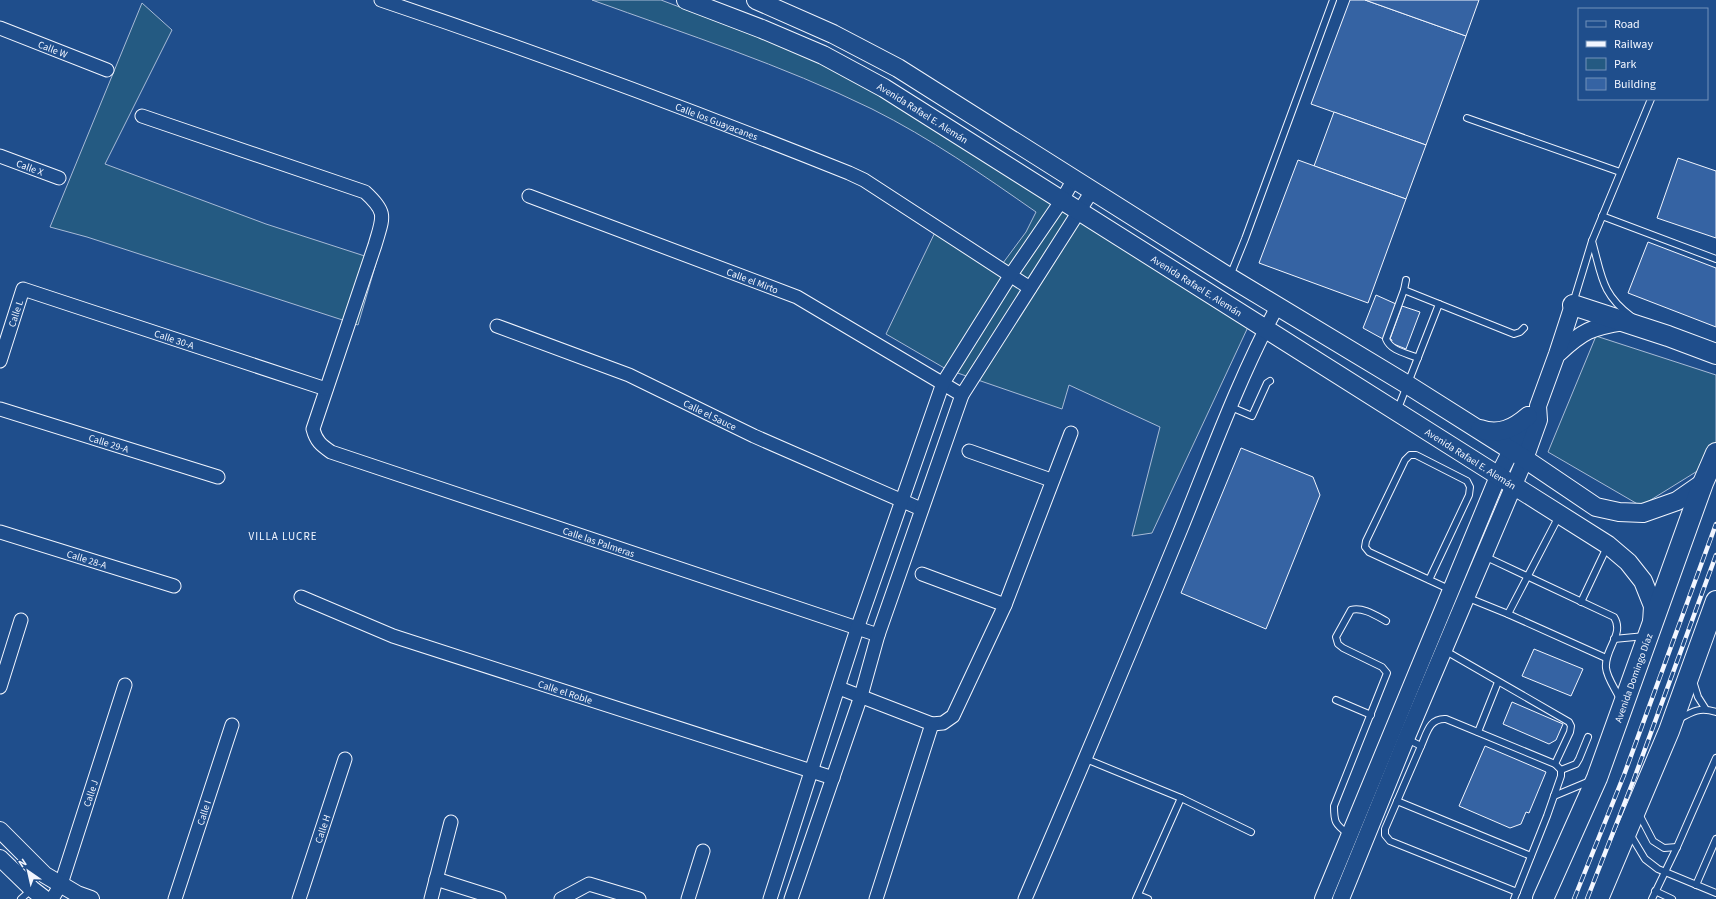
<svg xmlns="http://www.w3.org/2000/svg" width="1716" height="899" font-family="'Source Sans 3',sans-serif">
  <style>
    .green { fill: #245a82; stroke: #a8bbd7 }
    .building { fill: #3563a3; stroke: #f2f6ff }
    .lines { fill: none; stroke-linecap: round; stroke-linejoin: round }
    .service-casing { stroke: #f2f6ff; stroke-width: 8 }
    .minor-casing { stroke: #f2f6ff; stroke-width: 15 }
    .tertiary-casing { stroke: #f2f6ff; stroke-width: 18 }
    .secondary-casing { stroke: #f2f6ff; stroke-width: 20 }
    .primary-casing { stroke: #f2f6ff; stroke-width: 22 }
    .service { stroke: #1f4e8c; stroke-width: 6 }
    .minor { stroke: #1f4e8c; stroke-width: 13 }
    .tertiary { stroke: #1f4e8c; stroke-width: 16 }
    .secondary { stroke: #1f4e8c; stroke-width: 18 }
    .primary { stroke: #1f4e8c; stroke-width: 20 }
    .rail-casing { stroke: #f2f6ff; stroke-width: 4.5 }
    .rail { stroke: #1f4e8c; stroke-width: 3; stroke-dasharray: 9; stroke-linecap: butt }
    .labels { text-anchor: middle; stroke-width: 3; stroke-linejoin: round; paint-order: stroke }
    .street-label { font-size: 10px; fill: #f2f6ff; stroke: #1f4e8c }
    .neighbourhood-label { font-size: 11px; letter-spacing: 1px; fill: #f2f6ff; stroke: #1f4e8c }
  </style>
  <rect width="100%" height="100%" fill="#1f4e8c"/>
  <g class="green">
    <path d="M 592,0 L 661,0 L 829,64 L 890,97 L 1248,327 L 1152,533 L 1132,536 L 1160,427 L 1069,385 L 1062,409 L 946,369 L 886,334 L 939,224 L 1003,263 L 1026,232 L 1036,212 C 983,175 930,138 872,109 C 782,65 686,34 592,0 Z"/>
    <path d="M 142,3 L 172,30 L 105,164 L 266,224 L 377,260 L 358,325 L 87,237 L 50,227 Z"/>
    <path d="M 1596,336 L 1716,375 L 1716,446 L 1707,465 L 1641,506 L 1548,452 Z"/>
  </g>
  <g class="building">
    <path d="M 1350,0 L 1365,0 L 1466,36 L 1426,145 L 1311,104 Z"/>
    <path d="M 1365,0 L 1479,0 L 1466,36 Z"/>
    <path d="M 1334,112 L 1426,145 L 1406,199 L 1314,166 Z"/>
    <path d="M 1678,158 L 1716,171 L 1716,238 L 1657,218 Z"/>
    <path d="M 1298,160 L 1406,199 L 1368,303 L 1259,263 Z"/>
    <path d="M 1648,242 L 1716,268 L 1716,327 L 1628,293 Z"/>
    <path d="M 1376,295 L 1396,304 L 1383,339 L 1363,328 Z"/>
    <path d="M 1402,306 L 1420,312 L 1406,349 L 1391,343 L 1392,340 L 1390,339 Z"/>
    <path d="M 1241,448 L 1313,477 L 1320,495 L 1266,629 L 1181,593 Z"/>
    <path d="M 1534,649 L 1583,669 L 1571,696 L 1522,676 Z"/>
    <path d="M 1512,702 L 1563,724 L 1556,740 L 1549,744 L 1503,724 Z"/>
    <path d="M 1485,746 L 1546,772 L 1529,813 L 1526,812 L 1521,824 L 1510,828 L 1459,806 Z"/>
  </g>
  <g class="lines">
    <defs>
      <g id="service">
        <path d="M 1467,118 L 1620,172"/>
        <path d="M 1602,216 L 1716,259"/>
        <path d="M 1592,241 C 1602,276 1601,294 1632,317"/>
        <path d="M 1230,276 L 1245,239 L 1333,0"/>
        <path d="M 1406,280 L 1404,290 L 1514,334 L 1520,332 L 1524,328"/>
        <path d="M 1404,290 L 1386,339 C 1391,351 1406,353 1418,358"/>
        <path d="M 1573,303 L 1592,241 L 1651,99"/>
        <path d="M 1231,407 L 1252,416 L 1267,383 L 1270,381"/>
        <path d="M 1397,411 L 1439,304"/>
        <path d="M 1484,556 L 1614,617 C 1625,634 1604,649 1606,668 C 1607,678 1616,690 1620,699"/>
        <path d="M 1429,580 L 1469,495 L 1470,487 L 1467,481 L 1416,455 L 1410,455 L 1405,460 L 1366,541 L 1365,547 L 1369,552 L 1451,590"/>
        <path d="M 1466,597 L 1508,614 L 1606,658"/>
        <path d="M 1581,602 L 1607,547"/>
        <path d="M 1508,614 L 1559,516"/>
        <path d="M 1614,639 L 1645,636"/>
        <path d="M 1444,650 L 1569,722 L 1571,726 L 1570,732 L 1555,764"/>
        <path d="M 1693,681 L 1698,697 L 1705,708"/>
        <path d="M 1336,700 L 1371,715"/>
        <path d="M 1679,719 C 1693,711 1700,707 1716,712"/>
        <path d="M 1478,732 L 1498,682"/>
        <path d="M 1407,739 L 1421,746 L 1385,829 L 1385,835 L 1390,841 L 1517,892"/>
        <path d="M 1421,746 C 1427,733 1429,718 1446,719 L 1555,764 L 1561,770 L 1561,776 L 1547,816 L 1514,899"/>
        <path d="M 1086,759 L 1181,798 L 1251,832"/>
        <path d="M 1561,770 L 1576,764 L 1579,759 L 1588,737"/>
        <path d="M 1554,796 L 1590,781"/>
        <path d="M 1397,801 L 1531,856"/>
        <path d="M 1639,814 L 1653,841 L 1664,848 L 1677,847"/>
        <path d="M 1348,834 C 1335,824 1334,822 1334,806 L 1387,673 L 1382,667 L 1343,648 L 1338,644 L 1336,637 L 1351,610 C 1363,607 1375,615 1386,621"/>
        <path d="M 1630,834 L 1645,859 L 1658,869 L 1716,893"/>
        <path d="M 1696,885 L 1716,839"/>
        <path d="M 1655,891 L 1672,899"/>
        <path d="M 1138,895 L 1148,899"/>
        <path d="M 21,899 L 32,889"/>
        <path d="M 1136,899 L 1181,798"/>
        <path d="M 1652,899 L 1677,847 L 1716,758"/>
      </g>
      <g id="minor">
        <path id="s1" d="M 381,0 C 539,53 694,111 849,173 L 864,180 L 1030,288"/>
        <path id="s2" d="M 0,28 L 107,70"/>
        <path id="s3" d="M 142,116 L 365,192 C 388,213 383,217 375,245 L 313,429 C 316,441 321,445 331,452 L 878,635"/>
        <path id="s4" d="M 0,156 L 59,178"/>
        <path id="s5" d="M 529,196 L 797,297 L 962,395"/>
        <path id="s6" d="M 497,326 L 629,375 L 754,436 L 921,509"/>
        <path id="s7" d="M 0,361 L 23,289 L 326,389"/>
        <path id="s8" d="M 0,409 L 218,477"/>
        <path d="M 969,451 L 1051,480"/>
        <path id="s9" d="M 0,532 L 174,586"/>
        <path d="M 922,574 L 1005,605"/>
        <path id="s10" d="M 301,597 L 393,636 L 833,778"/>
        <path d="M 0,687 L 21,620"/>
        <path d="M 839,688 L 932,724 L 943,723 L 953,716 L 1005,605 L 1071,433"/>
        <path d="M 436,879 L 499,899"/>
        <path id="s11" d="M 52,899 L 61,884 L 125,685"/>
        <path id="s12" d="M 175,899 L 232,725"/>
        <path id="s13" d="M 299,899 L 345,759"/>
        <path d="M 431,899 L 451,822"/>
        <path d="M 561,899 L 589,884 L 639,899"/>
        <path d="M 688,899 L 703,851"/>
        <path d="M 770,899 L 857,629 L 943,383 L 1010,276 L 1062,200 L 1074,179"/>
        <path d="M 791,899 L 861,696 L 878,635 L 962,395 L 1092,191"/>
        <path d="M 876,899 L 932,724"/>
        <path d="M 1025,899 C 1078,776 1130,653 1181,529 C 1211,455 1239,378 1277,307"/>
      </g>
      <g id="tertiary">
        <path d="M 1559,353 C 1583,331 1591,327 1624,322"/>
        <path d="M 0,830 L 45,875 L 77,894 L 91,899"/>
        <path d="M 0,858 L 32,889 L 45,899"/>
        <path d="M 1323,899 L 1499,474 L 1529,415"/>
        <path d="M 1341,899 L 1406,739 L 1525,459 L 1539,420 L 1538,406 L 1557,354 L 1573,305"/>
      </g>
      <g id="secondary">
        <path id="s14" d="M 686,0 L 762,29 L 823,55 L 884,88 L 1608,545 L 1628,562 L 1643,581 L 1653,606 L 1652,623"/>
        <path d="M 756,0 L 833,34 L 898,68 L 1229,277 L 1408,385 L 1525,459 L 1596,507 L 1619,512 L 1643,513 L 1677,501 L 1703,483"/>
        <path d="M 1480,429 C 1499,436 1514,428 1528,416"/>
      </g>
      <g id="primary">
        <path d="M 1573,305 L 1668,336 L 1716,354"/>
        <path id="s15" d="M 1543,899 L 1597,778 L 1703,483 L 1716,453"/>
        <path d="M 1598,899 L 1669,731 L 1716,601"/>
      </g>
    </defs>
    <use href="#service" class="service-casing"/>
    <use href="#minor" class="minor-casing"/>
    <use href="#tertiary" class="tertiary-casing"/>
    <use href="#secondary" class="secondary-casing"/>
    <use href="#primary" class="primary-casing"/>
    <use href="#service" class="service"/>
    <use href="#minor" class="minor"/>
    <use href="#tertiary" class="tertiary"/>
    <use href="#secondary" class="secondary"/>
    <use href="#primary" class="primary"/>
    <defs>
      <g id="rail">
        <path d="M 1574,899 L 1624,775 L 1716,524"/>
        <path d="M 1587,899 L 1634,779 L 1716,555"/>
      </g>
    </defs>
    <use href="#rail" class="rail-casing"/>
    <use href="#rail" class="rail"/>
  </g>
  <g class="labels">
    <g class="street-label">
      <text dy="4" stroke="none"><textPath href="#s2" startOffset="57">Calle W</textPath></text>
      <text dy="4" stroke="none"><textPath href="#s14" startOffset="263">Avenida Rafael E. Alemán</textPath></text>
      <text dy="4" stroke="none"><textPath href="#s1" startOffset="357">Calle los Guayacanes</textPath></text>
      <text dy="4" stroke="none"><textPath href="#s4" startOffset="32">Calle X</textPath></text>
      <text dy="4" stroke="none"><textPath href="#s5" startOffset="239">Calle el Mirto</textPath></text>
      <text dy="4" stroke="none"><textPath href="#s14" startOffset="587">Avenida Rafael E. Alemán</textPath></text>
      <text dy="4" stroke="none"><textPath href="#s7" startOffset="50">Calle L</textPath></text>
      <text dy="4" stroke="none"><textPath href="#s7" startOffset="235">Calle 30-A</textPath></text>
      <text dy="4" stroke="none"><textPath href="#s6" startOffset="231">Calle el Sauce</textPath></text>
      <text dy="4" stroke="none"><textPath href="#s8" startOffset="114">Calle 29-A</textPath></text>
      <text dy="4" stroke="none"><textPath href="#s14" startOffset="911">Avenida Rafael E. Alemán</textPath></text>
      <text dy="4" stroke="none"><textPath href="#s3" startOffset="802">Calle las Palmeras</textPath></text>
      <text dy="4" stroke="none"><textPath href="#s9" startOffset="91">Calle 28-A</textPath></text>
      <text dy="4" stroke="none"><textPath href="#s15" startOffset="239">Avenida Domingo Díaz</textPath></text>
      <text dy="4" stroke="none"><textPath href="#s10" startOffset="281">Calle el Roble</textPath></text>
      <text dy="4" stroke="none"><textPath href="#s11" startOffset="113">Calle J</textPath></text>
      <text dy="4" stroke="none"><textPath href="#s12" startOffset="91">Calle I</textPath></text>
      <text dy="4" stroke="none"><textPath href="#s13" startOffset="74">Calle H</textPath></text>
    </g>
    <g class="neighbourhood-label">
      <text x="283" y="540">VILLA LUCRE</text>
    </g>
  </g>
  <rect x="1578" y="8" width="130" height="92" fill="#1f4e8c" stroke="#7391ba"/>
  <rect x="1586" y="21" width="20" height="6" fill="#1f4e8c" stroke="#7391ba"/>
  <text x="1614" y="28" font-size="12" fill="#f2f6ff">Road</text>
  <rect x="1586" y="41" width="20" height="6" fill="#f2f6ff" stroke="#7391ba"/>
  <text x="1614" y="48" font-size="12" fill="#f2f6ff">Railway</text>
  <rect x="1586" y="58" width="20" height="12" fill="#245a82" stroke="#7391ba"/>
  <text x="1614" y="68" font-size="12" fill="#f2f6ff">Park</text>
  <rect x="1586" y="78" width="20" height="12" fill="#3563a3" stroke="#7391ba"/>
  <text x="1614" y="88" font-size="12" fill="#f2f6ff">Building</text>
  <g transform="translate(28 871) rotate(326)" stroke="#1f4e8c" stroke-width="3" paint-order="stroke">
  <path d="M0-3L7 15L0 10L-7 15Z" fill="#f2f6ff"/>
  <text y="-6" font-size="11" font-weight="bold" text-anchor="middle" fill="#f2f6ff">N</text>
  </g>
</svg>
